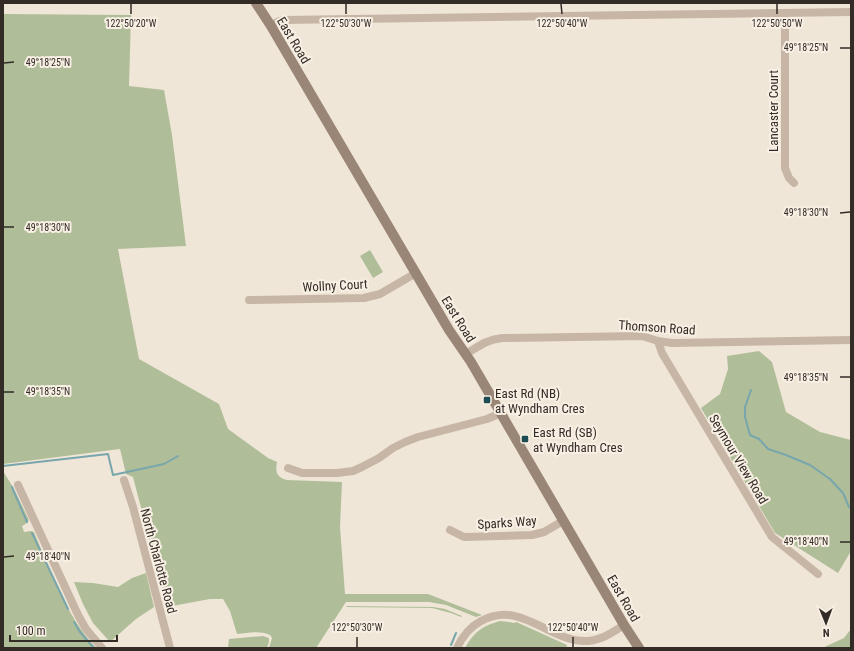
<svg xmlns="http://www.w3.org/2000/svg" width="854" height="651" font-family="'Roboto Condensed',sans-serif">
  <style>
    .green { fill: #afbe99 }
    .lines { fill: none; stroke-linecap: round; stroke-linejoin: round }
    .stream { stroke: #78a6ac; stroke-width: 2 }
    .street { stroke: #c7b6a5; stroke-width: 8 }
    .secondary { stroke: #9a8676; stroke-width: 10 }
    .ticks { fill: none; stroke: #332b26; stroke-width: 1.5 }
    .poi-dot { fill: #1d4c53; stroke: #f8f0e4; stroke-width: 1.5 }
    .labels { text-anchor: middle; stroke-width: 4; stroke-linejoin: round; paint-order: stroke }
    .street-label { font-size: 13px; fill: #332b26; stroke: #f8f0e4 }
    .poi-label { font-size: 13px; fill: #332b26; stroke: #f8f0e4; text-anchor: start }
    .ticks-label { font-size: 10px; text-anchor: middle; fill: #332b26; stroke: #f8f0e4; stroke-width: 4; stroke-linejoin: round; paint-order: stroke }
  </style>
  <rect width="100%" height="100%" fill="#f0e6d8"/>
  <g class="green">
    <path d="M 3,14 L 131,15 L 129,86 L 164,90 L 172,135 L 186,246 L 118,249 L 139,359 L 219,404 L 228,429 L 268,458 L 277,462 C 275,473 277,477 287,480 L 342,482 L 340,527 L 345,594 L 428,594 L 482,615 L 476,617 L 446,605 L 429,602 L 346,602 L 316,648 L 269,648 L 272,638 L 270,635 C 260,630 247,633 237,634 L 230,611 L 223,599 L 210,599 L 167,607 C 157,564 144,520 133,477 L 126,474 L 120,449 L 3,464 Z"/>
    <path d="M 370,250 L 383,272 L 373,278 L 360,256 Z"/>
    <path d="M 759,351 L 772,362 L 786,412 L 820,432 L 851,440 L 851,551 L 838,573 L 775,533 L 701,408 L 720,394 L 728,369 L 727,356 Z"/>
    <path d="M 3,471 L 13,487 L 29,520 L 27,523 L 22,526 L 24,532 L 31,531 L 34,532 C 51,573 66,615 96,648 L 3,648 Z"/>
    <path d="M 146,573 L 154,607 L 136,619 L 110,642 L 93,623 L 83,604 L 74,582 L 93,583 L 118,587 L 132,578 Z"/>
    <path d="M 347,606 L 433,607 L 445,609 L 462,616 L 461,617 L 451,613 L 432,608 L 346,607 Z"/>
    <path d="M 500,621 L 509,622 L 514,623 L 516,622 L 523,625 L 567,645 L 566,648 L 465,648 C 474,632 482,626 500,621 Z"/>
    <path d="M 851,629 L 851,648 L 822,648 L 844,638 Z"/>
    <path d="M 263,636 L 269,638 L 269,642 L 267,648 L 228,648 L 229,639 Z"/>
  </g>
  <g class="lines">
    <g class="stream">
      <path d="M 751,390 L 745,407 L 745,417 L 750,435 L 759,439 L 768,449 L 786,455 L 810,465 L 830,479 L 843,493 L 849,507 L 851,508"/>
      <path d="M 3,466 L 108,454 L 113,475 L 164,464 L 178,456"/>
      <path d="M 12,487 L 27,522"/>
      <path d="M 32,533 L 68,609"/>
      <path d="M 74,622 L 80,632 L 94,648"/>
      <path d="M 451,645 L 456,633"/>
    </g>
    <g class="street">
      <path d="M 785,13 L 785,168 L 789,178 L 794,183"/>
      <path d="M 271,26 L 277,22 L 283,20 L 851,12"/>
      <path d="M 249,300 L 364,298 L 380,294 L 416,273"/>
      <path d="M 658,341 L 662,353 L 772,537 L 818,574"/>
      <path d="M 466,354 C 479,346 486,340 502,338 L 642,336 L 658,341 L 672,343 L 851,340"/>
      <path d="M 288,468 L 302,473 L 337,473 L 353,471 L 362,467 L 379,458 L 393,448 L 405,442 L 418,437 L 487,419 L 501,413"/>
      <path d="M 124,480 L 133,507 L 170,648"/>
      <path d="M 18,485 L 78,615 L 86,629 L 102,648"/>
      <path d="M 450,530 L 464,537 L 532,535 L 544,532 L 563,521"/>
      <path d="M 457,648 C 462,637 470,627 481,621 C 522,599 549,643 588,641 C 602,640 613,632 624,625"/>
    </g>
    <path class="secondary" d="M 256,3 L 271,26 L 449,330 L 471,362 L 624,625 L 639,648"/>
  </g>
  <path class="ticks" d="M 131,4 L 131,14M 346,4 L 346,14M 561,4 L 562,14M 777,4 L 777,14M 840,48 L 850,48M 4,63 L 14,62M 840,213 L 850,212M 4,227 L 14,227M 840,377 L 850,377M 4,392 L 14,392M 840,542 L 850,542M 4,557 L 14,556M 357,637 L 357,647M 573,637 L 573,647"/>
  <g class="poi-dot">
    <rect x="483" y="396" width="8" height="8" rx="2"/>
    <rect x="521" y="435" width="8" height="8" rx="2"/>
  </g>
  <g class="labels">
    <g class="street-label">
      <text transform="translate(294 40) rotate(59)" y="5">East Road</text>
      <text transform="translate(773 111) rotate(-90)" y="5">Lancaster Court</text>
      <text transform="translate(335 285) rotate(-3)" y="5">Wollny Court</text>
      <text transform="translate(459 319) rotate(58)" y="5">East Road</text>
      <text transform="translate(657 327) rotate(4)" y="5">Thomson Road</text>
      <text transform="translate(739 459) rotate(59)" y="5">Seymour View Road</text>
      <text transform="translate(507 522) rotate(-4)" y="5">Sparks Way</text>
      <text transform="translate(159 561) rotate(75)" y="5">North Charlotte Road</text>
      <text transform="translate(624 598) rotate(60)" y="5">East Road</text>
    </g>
    <g class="poi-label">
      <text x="495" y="398">East Rd (NB)<tspan x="495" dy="15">at Wyndham Cres</tspan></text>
      <text x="533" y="437">East Rd (SB)<tspan x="533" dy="15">at Wyndham Cres</tspan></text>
    </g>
  </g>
  <g class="ticks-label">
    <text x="131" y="27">122°50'20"W</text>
    <text x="346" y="27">122°50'30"W</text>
    <text x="562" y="27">122°50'40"W</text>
    <text x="777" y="27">122°50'50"W</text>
    <text x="806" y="51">49°18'25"N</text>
    <text x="48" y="66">49°18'25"N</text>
    <text x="806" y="216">49°18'30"N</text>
    <text x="48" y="231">49°18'30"N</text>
    <text x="806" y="381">49°18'35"N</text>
    <text x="48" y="395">49°18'35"N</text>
    <text x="806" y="545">49°18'40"N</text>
    <text x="48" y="560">49°18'40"N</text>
    <text x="357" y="631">122°50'30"W</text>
    <text x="573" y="631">122°50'40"W</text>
  </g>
  <rect width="854" height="651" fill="none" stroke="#332b26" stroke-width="8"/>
  <g transform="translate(826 623) rotate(179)" stroke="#f8f0e4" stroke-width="3" paint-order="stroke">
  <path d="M0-3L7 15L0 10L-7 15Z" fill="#332b26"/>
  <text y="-6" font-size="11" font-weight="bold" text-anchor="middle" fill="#332b26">N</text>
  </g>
  <path d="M10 635v6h107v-6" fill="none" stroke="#332b26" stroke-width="2"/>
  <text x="16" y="635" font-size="12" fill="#332b26" stroke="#f8f0e4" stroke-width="3" paint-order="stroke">100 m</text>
</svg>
